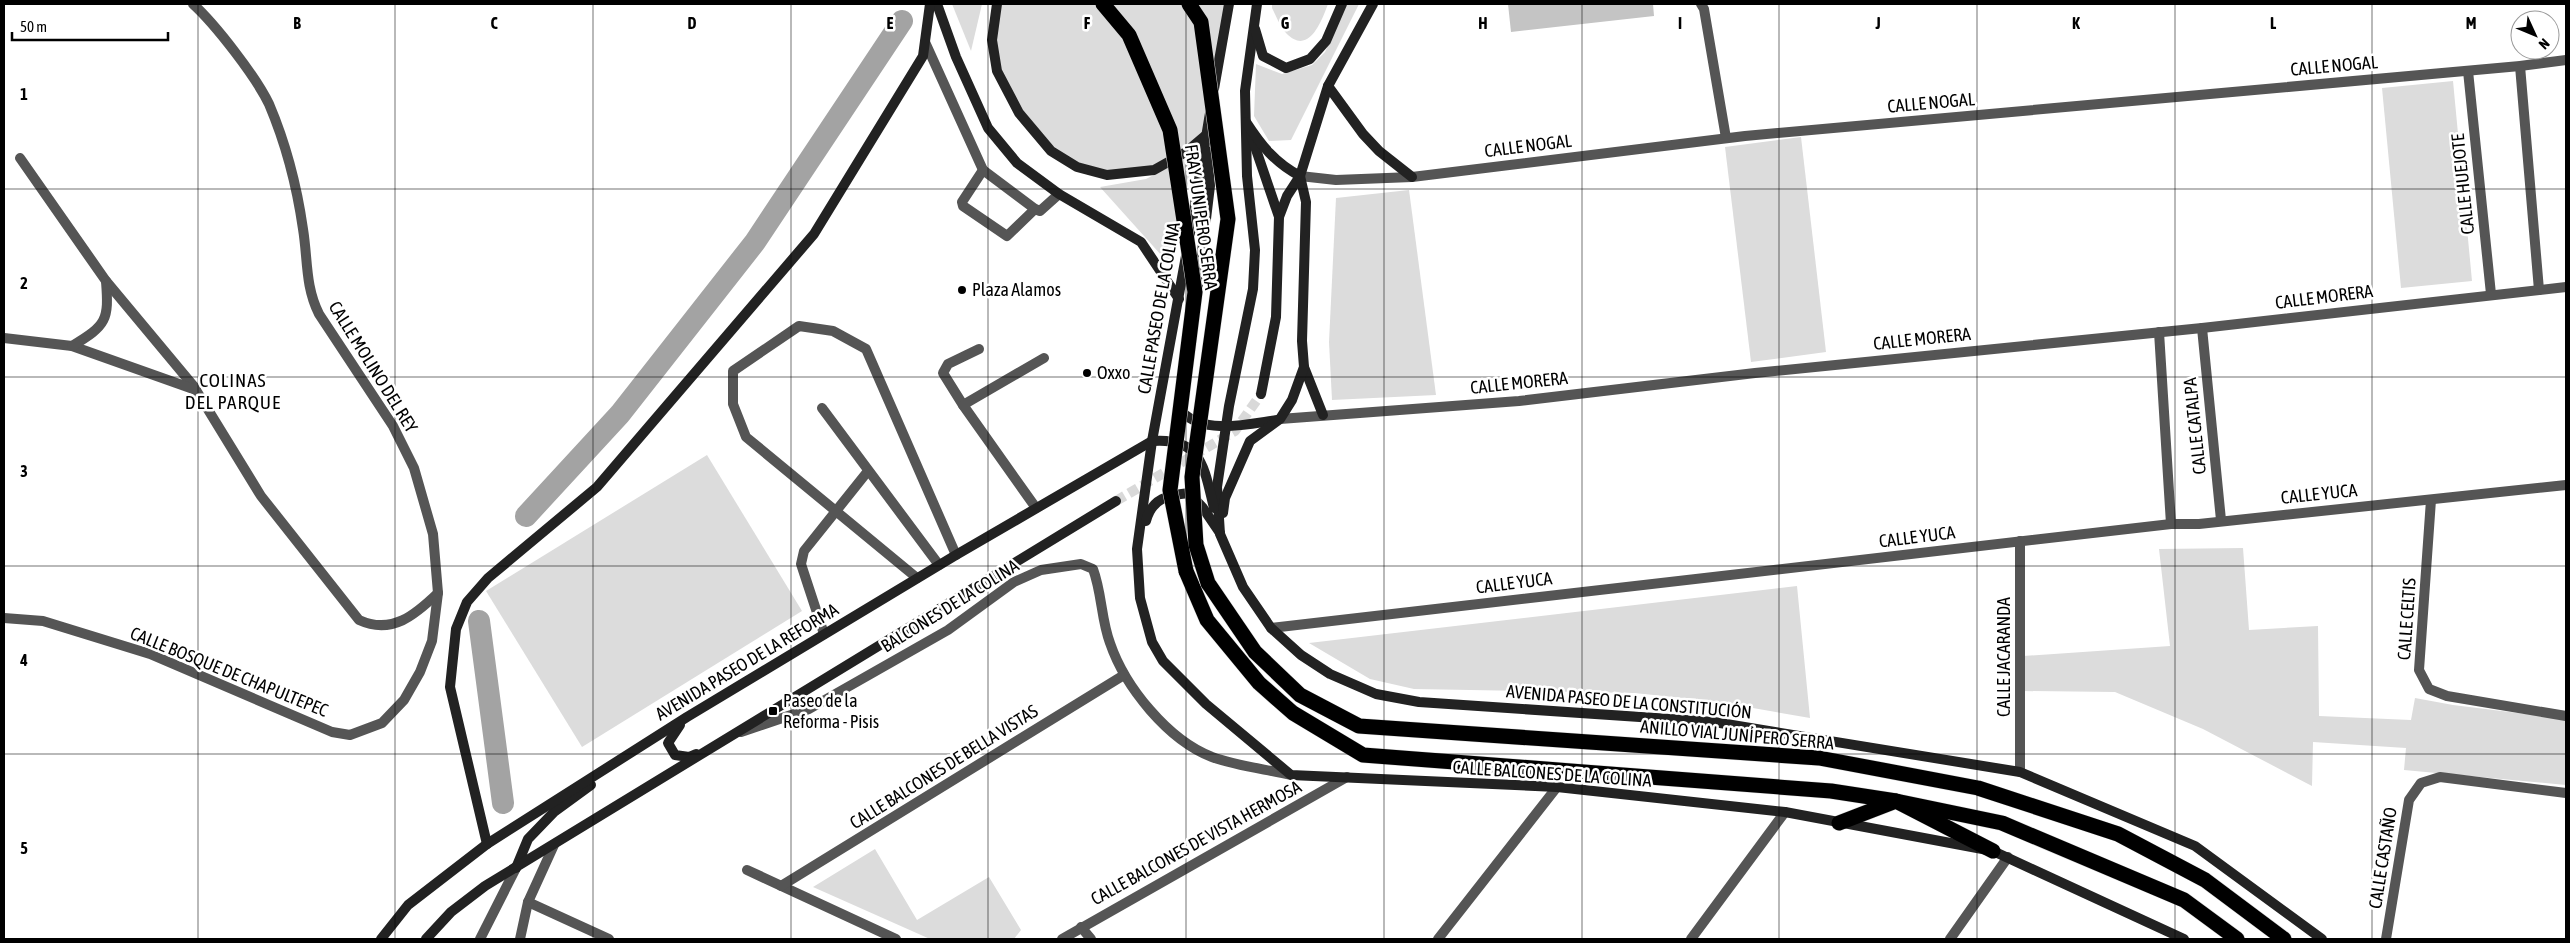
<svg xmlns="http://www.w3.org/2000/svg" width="2570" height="943" font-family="'Asap Condensed',sans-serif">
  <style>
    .green { fill: #dcdcdc }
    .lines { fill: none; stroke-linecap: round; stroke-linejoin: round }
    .canal { stroke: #a3a3a3; stroke-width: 22 }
    .building { fill: #c4c4c4 }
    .secondary-tunnel { stroke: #d9d9d9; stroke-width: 10; stroke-dasharray: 10 5; stroke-linecap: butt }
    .highway-casing { stroke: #dbdbdb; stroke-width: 16 }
    .lane { stroke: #555; stroke-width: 10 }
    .street { stroke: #555; stroke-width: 10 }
    .secondary { stroke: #222; stroke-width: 10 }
    .highway { stroke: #000; stroke-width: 15 }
    .highway-bridge-casing { stroke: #dbdbdb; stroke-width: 16; stroke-linecap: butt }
    .highway-bridge { stroke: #000; stroke-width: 15 }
    .grid { fill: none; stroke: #000; stroke-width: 1; stroke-opacity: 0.55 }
    .poi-dot { fill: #000; stroke: #fff; stroke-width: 2 }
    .labels { text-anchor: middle; stroke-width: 5; stroke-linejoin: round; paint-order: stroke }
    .street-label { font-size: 18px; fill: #000; stroke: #fff }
    .poi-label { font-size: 18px; fill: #000; stroke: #fff; text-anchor: start }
    .neighbourhood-label { font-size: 19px; letter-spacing: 1px; fill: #000; stroke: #fff }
    .grid-label { font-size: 16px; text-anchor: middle; font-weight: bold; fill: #000; stroke: #fff; stroke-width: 5; stroke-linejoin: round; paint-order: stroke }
  </style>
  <rect width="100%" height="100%" fill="#fff"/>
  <g class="green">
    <path d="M 952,4 L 982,4 L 971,51 Z"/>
    <path d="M 997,4 L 1229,4 L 1206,135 L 1154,170 L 1107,175 L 1051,151 L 1019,113 L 997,71 Z"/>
    <path d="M 1272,4 L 1328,4 C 1322,20 1309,57 1286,33 C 1280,26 1276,16 1272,8 Z"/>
    <path d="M 1347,4 L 1359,4 L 1291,140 L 1269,141 L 1254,116 L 1256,64 L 1282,74 L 1312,65 L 1325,52 Z"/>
    <path d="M 2453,81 L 2472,281 L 2401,288 L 2382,88 Z"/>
    <path d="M 1801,137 L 1826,352 L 1751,362 L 1725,147 Z"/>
    <path d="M 1194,154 L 1171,266 L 1100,187 L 1146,179 Z"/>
    <path d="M 1409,190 L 1436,395 L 1332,400 L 1329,342 L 1336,198 Z"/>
    <path d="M 707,455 L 802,611 L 582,747 L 486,591 Z"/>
    <path d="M 2243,548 L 2249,630 L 2318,626 L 2319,716 L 2411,720 L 2415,698 L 2453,705 L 2566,719 L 2566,785 L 2404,770 L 2406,748 L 2313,742 L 2312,786 L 2203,729 L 2115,692 L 2022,691 L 2023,656 L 2170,646 L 2159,549 Z"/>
    <path d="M 1797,586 L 1810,718 L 1713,701 L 1634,693 L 1414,689 L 1370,679 L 1309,643 Z"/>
    <path d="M 875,849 L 917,920 L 989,877 L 1021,930 L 1014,939 L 930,939 L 813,887 Z"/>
  </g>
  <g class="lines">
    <g class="canal">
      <path d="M 526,516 L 620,414 L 755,242 L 902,21"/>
      <path d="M 479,621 L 503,803"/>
    </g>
  </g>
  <path class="building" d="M 1508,4 L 1653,4 L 1654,16 L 1511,32 Z"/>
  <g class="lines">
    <path class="secondary-tunnel" d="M 1116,501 L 1235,431 L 1261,394"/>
    <defs>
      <g id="highway">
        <path d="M 1186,571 L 1207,620 L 1259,683 L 1293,713 L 1363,755 L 1831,791 L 1896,801 L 2002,823 L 2184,900 L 2237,939"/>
        <path d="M 1208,583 L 1255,652 L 1300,695 L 1359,726 L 1819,758 L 1978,788 L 2118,834 L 2205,880 L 2284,939"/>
        <path d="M 1839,823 L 1896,801 L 1993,851"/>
      </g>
    </defs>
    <use href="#highway" class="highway-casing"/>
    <g class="lane">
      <path d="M 1701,4 L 1704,9 L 1726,138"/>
      <path d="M 925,42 L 983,170 L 1035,209 L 1040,211 L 1059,194"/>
      <path d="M 983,170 L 962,202 L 963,206 L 1007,236 L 1035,209"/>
      <path d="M 963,405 L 943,373 L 948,364 L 979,349"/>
      <path d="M 822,408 L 939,565"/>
      <path d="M 1036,508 L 963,405 L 1044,358"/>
      <path d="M 917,578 L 746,437 L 733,404 L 733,371 L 799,326 L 833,331 L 866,349 L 956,555"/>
      <path d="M 824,634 L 801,564 L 804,551 L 868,471"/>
    </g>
    <g class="street">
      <path d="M 2520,66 L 2539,290"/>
      <path d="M 2468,71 L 2491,294"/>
      <path d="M 20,158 L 106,281 L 196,389"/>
      <path d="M 1300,176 L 1336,180 L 1412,177 L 1745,136 L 2520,66 L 2566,60"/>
      <path d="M 2202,328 L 2221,520"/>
      <path d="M 2159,332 L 2171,524"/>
      <path d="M 4,338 L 72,346 L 196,390 L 261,496 L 359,620 C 392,635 415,615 438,593"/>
      <path d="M 72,346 C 107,325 109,320 106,281"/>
      <path d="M 1280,419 L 1519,401 L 1755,373 L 2202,328 L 2566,287"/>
      <path d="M 2431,500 L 2419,670 L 2429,689 L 2447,696 L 2566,716"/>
      <path d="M 2020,541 L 2020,772"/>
      <path d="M 4,618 L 43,621 L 150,654 L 332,732 L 350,735 L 382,723 L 404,700 L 420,672 L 432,641 L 438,593 L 433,534 L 414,468 L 393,426 L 319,314 C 305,286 308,260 303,229 C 297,187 286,144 269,104 C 256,77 216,25 193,4"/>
      <path d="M 1271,628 L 2171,524 L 2199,524 L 2566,485"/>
      <path d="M 741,732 L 809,709 L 948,630 L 1014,582 L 1041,570 L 1081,564 L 1093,569 C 1102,593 1101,619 1110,643 C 1125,687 1168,740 1212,757 C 1237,766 1265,769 1291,775"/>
      <path d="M 747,870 L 896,939"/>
      <path d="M 781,886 L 1124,675"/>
      <path d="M 528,902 L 609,939"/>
      <path d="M 1081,927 L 1091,939"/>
      <path d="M 480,939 L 516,868"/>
      <path d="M 520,939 L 528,902 L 554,845"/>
      <path d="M 1062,939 L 1347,777"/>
      <path d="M 1438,939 L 1557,787"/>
      <path d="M 1691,939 L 1785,812"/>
      <path d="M 1950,939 L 2008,857"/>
      <path d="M 2386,939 L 2409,800 L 2421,783 L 2440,777 L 2566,793"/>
    </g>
    <g class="secondary">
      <path d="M 937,4 L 956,57 L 988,128 L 1017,163 L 1059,194 L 1141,242 L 1179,299"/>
      <path d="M 997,4 L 992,40 L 997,71 L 1019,113 L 1051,151 L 1077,167 L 1107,175 L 1154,170 L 1186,152 L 1206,135"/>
      <path d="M 1257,4 L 1245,91 L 1247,176 L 1255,250 L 1253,289 L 1229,406 L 1217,487 L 1220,534 L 1243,587 L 1271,628 L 1301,655 L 1330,674 L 1376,694 L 1419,702 L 1714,722 L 2020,772 L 2195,846 L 2322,939"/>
      <path d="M 1255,29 L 1263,56 L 1286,68 L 1310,59 L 1326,41 L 1342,4"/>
      <path d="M 1328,86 L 1363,134 L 1379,151 L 1412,177"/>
      <path d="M 1214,89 L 1229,4"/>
      <path d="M 1251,135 L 1279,217"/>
      <path d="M 1190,234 L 1210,113"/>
      <path d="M 1186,256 L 1152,441 L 1137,549 L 1140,598 L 1152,642 L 1163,661 L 1206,704 L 1291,775 L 1557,787 L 1785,812 L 1993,851 L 2184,939"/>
      <path d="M 1198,285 L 1210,186 L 1207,151"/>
      <path d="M 1304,367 L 1323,415"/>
      <path d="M 1261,394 L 1276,317 L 1279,217 L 1287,196 L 1300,176 L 1328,86 L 1373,4"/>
      <path d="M 1181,406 L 1182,412 C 1205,435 1248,424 1277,420"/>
      <path d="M 1223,513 L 1225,498 L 1250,441 L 1280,419 L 1292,400 L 1304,367 L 1302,341 L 1306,202 L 1300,176 C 1275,163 1261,145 1246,122"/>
      <path d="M 1146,521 C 1152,498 1168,495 1189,493 L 1203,508 L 1220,533"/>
      <path d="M 680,725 L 668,743 L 675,755 L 689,757 L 696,754"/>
      <path d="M 487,844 L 450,687 L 456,629 L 467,602 L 488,578 L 597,487 L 814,234 L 923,56 L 930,4"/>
      <path d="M 516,868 L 528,839 L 554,812 L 591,785"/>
      <path d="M 381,939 L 408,905 L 487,844 L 687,717 L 956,555 L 1152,441 C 1202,437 1204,468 1214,508"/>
      <path d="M 426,939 L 451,912 L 485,886 L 1116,501"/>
    </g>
    <use href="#highway" class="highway"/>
    <defs>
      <g id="highway-bridge">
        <path d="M 1103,4 L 1129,35 L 1170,130 L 1195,292 L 1170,490 L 1186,571"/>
        <path d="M 1189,4 L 1201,22 L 1228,219 L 1192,477 L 1196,545 L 1208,583"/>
      </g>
    </defs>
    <use href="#highway-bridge" class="highway-bridge-casing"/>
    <use href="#highway-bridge" class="highway-bridge"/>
  </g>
  <path class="grid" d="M 198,4 L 198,939M 395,4 L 395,939M 593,4 L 593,939M 791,4 L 791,939M 988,4 L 988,939M 1186,4 L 1186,939M 1384,4 L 1384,939M 1582,4 L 1582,939M 1779,4 L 1779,939M 1977,4 L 1977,939M 2175,4 L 2175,939M 2372,4 L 2372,939M 4,189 L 2566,189M 4,377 L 2566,377M 4,566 L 2566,566M 4,754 L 2566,754"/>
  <g class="poi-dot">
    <circle cx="962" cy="290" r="5"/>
    <circle cx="1087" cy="373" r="5"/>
    <rect x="768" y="706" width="10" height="10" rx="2.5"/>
  </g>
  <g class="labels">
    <g class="street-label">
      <text transform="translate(2334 66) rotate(-5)" y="6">CALLE NOGAL</text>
      <text transform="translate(1931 103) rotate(-5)" y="6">CALLE NOGAL</text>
      <text transform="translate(1528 146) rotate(-7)" y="6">CALLE NOGAL</text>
      <text transform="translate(2463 184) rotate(-96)" y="6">CALLE HUEJOTE</text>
      <text transform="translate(1201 217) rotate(82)" y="6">FRAY JUNIPERO SERRA</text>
      <text transform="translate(2324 297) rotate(-7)" y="6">CALLE MORERA</text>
      <text transform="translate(1159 308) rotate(-80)" y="6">CALLE PASEO DE LA COLINA</text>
      <text transform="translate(1922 339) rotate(-6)" y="6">CALLE MORERA</text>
      <text transform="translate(373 367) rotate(58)" y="6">CALLE MOLINO DEL REY</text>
      <text transform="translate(1519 383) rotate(-6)" y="6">CALLE MORERA</text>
      <text transform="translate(2195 426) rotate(-96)" y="6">CALLE CATALPA</text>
      <text transform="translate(2319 494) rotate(-6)" y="6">CALLE YUCA</text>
      <text transform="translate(1917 537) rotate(-7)" y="6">CALLE YUCA</text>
      <text transform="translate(1514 583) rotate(-7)" y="6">CALLE YUCA</text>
      <text transform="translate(950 606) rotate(-32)" y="6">BALCONES DE LA COLINA</text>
      <text transform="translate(2407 619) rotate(-86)" y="6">CALLE CELTIS</text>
      <text transform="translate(2004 657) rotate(-90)" y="6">CALLE JACARANDA</text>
      <text transform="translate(747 662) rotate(-31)" y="6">AVENIDA PASEO DE LA REFORMA</text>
      <text transform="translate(229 672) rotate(22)" y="6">CALLE BOSQUE DE CHAPULTEPEC</text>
      <text transform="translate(1629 702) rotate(5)" y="6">AVENIDA PASEO DE LA CONSTITUCIÓN</text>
      <text transform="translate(1737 735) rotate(5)" y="6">ANILLO VIAL JUNÍPERO SERRA</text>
      <text transform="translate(944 767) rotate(-32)" y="6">CALLE BALCONES DE BELLA VISTAS</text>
      <text transform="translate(1552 774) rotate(4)" y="6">CALLE BALCONES DE LA COLINA</text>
      <text transform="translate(1196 843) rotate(-29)" y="6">CALLE BALCONES DE VISTA HERMOSA</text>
      <text transform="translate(2383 858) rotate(-81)" y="6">CALLE CASTAÑO</text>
    </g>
    <g class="poi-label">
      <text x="972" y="296">Plaza Alamos</text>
      <text x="1097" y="379">Oxxo</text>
      <text x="783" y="707">Paseo de la<tspan x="783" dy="21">Reforma - Pisis</tspan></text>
    </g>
    <g class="neighbourhood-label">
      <text x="233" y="387">COLINAS<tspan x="233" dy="22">DEL PARQUE</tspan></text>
    </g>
  </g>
  <g class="grid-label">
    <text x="297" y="29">B</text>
    <text x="494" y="29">C</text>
    <text x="692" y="29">D</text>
    <text x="890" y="29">E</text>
    <text x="1087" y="29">F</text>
    <text x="1285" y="29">G</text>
    <text x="1483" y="29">H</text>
    <text x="1680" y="29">I</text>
    <text x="1878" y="29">J</text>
    <text x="2076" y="29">K</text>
    <text x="2273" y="29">L</text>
    <text x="2471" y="29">M</text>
    <text x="24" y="100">1</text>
    <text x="24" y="289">2</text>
    <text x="24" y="477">3</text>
    <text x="24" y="666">4</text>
    <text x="24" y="854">5</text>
  </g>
  <rect width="2570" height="943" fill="none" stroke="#000000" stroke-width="10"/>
  <g transform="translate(2535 35) rotate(134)"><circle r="24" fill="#ffffff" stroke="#999999"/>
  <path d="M0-4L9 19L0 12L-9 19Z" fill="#000000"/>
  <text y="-8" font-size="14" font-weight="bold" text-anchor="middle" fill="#000000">N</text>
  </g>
  <path d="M12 32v8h156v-8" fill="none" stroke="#000000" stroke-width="2.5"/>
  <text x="20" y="32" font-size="15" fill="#000000" stroke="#ffffff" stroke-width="4" paint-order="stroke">50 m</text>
</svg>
